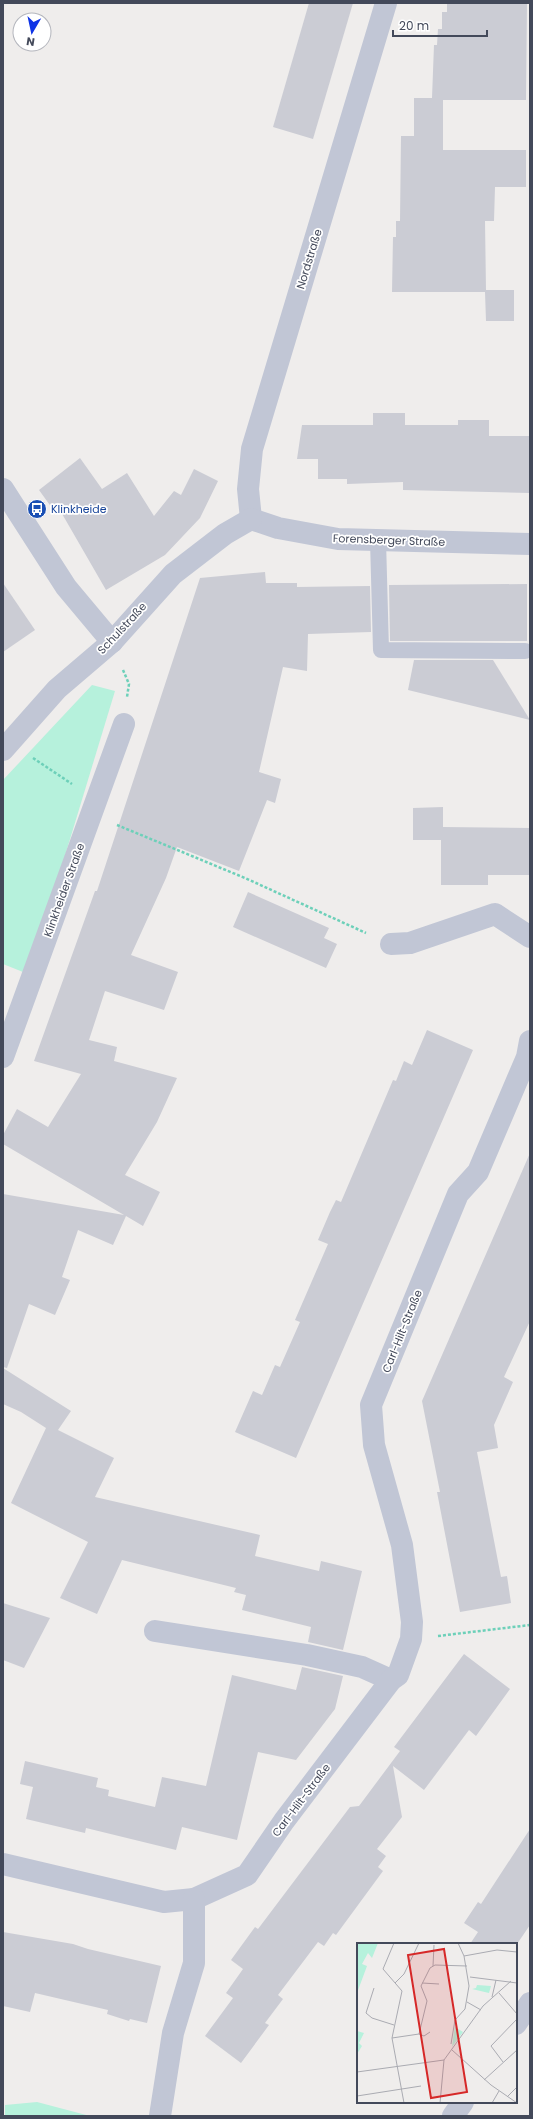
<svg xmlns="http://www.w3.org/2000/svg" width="533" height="2119" font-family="Poppins,sans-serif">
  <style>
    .green { fill: #b6f1dc }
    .building { fill: #cbccd4 }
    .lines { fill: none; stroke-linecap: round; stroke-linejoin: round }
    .path { stroke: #6dd0b9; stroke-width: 2.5; stroke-dasharray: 3 2; stroke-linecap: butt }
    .service { stroke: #c1c6d5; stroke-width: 16 }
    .minor { stroke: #c1c6d5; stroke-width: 22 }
    .labels { text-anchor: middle; stroke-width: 3.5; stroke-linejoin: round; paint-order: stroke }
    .street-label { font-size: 11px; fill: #43495a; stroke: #fff }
    .transit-label { font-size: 11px; fill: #164399; stroke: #fff; text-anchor: start }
    .inset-road { fill: none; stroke: #aaabb2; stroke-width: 1 }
    .view { fill: #d62828; fill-opacity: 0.15; stroke: #d62828; stroke-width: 2 }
    .inset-edge { fill: none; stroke: #43495a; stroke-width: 2 }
  </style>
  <rect width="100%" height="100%" fill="#efedec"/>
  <g class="green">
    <path d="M 92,685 L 115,691 L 50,905 L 23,972 L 3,964 L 3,780 Z"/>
    <path d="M 37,2102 L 90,2116 L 5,2116 L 5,2105 Z"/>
  </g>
  <g class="building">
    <path d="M 309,3 L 353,3 L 313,139 L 273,127 Z"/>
    <path d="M 447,3 L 527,3 L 526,100 L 443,100 L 443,150 L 526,150 L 526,187 L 495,187 L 494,221 L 485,221 L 486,290 L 514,290 L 514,321 L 486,321 L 485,292 L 392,292 L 393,237 L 396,237 L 396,221 L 400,221 L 401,136 L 414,136 L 414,98 L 432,98 L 434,45 L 437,45 L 438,29 L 442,29 L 442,12 L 447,12 Z"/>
    <path d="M 373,413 L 405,413 L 405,425 L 458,425 L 458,420 L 489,420 L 489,436 L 530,436 L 530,493 L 403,490 L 403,482 L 347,484 L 347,479 L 318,479 L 318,459 L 297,459 L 302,425 L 373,425 Z"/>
    <path d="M 80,458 L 102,489 L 127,473 L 154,516 L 174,491 L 181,495 L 194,469 L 218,481 L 200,518 L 165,555 L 106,590 L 61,512 L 57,515 L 39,490 Z"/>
    <path d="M 265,572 L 266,583 L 297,583 L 297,587 L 370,586 L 371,632 L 308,634 L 307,671 L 283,667 L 259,772 L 281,779 L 275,803 L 267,800 L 239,871 L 177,847 L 166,878 L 131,955 L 178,972 L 164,1010 L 105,991 L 89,1040 L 117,1047 L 114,1061 L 177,1078 L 157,1122 L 125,1175 L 160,1192 L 143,1226 L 126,1216 L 113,1245 L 78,1230 L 62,1277 L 70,1280 L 55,1315 L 29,1304 L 7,1368 L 3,1367 L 3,1194 L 124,1215 L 3,1144 L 3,1135 L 17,1109 L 48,1127 L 81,1074 L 34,1061 L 81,930 L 95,891 L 97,891 L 200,578 Z"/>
    <path d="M 3,583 L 35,630 L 3,652 Z"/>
    <path d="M 527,584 L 527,641 L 390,641 L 389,585 Z"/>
    <path d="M 414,660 L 493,660 L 530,720 L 408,690 Z"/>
    <path d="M 443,807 L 443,827 L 530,828 L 530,875 L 488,875 L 488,885 L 441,885 L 441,840 L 413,840 L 413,808 Z"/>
    <path d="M 248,892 L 329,928 L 324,938 L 337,944 L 326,968 L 233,927 Z"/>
    <path d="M 427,1030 L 473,1050 L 296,1458 L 235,1432 L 253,1391 L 262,1395 L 275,1365 L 280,1367 L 300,1322 L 295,1320 L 328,1244 L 318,1240 L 330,1212 L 336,1200 L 341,1202 L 393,1080 L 396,1081 L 404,1061 L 412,1065 Z"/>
    <path d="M 530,1153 L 530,1321 L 504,1377 L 513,1382 L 494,1425 L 498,1448 L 477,1452 L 501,1577 L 507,1576 L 511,1603 L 460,1612 L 437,1492 L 440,1492 L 422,1401 Z"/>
    <path d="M 3,1368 L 71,1411 L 58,1430 L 114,1458 L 95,1497 L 260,1535 L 255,1556 L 319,1571 L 321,1561 L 362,1571 L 343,1650 L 308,1642 L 311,1627 L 242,1610 L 246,1595 L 234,1592 L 236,1588 L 122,1560 L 97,1614 L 60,1598 L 88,1542 L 11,1503 L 46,1428 L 21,1412 L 3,1404 Z"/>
    <path d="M 3,1603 L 50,1618 L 24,1668 L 3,1660 Z"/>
    <path d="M 464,1654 L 510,1689 L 476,1736 L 469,1730 L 424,1790 L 393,1766 L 402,1817 L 377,1849 L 386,1856 L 378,1867 L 383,1871 L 336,1935 L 333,1933 L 324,1946 L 318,1942 L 278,1995 L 283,1999 L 265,2023 L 269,2025 L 241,2063 L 205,2036 L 233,1998 L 226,1993 L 243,1969 L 231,1960 L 255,1927 L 258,1929 L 350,1807 L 359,1806 L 400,1751 L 394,1747 Z"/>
    <path d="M 302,1667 L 343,1676 L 335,1709 L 296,1760 L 258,1752 L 237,1840 L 182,1827 L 176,1850 L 86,1828 L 85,1833 L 26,1819 L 33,1787 L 20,1784 L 25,1761 L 98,1778 L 96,1787 L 109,1790 L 108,1796 L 155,1807 L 162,1777 L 206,1786 L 232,1675 L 296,1690 Z"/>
    <path d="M 530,1829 L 530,1925 L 517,1944 L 470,1944 L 478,1932 L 464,1923 L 478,1902 L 481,1904 Z"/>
    <path d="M 3,1932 L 73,1944 L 88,1949 L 161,1966 L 147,2023 L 130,2019 L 129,2021 L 107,2014 L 108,2010 L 35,1993 L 30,2012 L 3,2006 Z"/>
  </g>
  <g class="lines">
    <g class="path">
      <path d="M 123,670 L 129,684 L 127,697"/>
      <path d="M 33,758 L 72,784"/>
      <path d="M 117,825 L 245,878 L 366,933"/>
      <path d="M 438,1636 L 530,1625"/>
    </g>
    <path class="service" d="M 378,540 L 381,650 L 525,651"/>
    <g class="minor">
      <path d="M 3,489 L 66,587 L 112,642"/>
      <path d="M 251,519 L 248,489 L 252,449 L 386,3"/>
      <path d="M 251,519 L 278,528 L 338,539 L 530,544"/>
      <path d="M 3,750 L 57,689 L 112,642 L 173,574 L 225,534 L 251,519"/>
      <path d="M 391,944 L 410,943 L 495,914 L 530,937"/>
      <path d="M 3,1057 L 124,724"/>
      <path d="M 155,1631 L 307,1655 L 362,1667 L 391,1680"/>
      <path d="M 3,1864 L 164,1902 L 194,1899 L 247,1875 L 284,1821 L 391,1680 L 398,1675 L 411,1639 L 412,1622 L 402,1545 L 374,1445 L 371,1405 L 458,1194 L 478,1172 L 527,1057 L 530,1041"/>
      <path d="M 516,2024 L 530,2003"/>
      <path d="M 160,2116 L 173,2033 L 194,1963 L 194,1899"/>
      <path d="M 453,2116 L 463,2102"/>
    </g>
  </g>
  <defs>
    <symbol id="bus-disc" viewBox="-11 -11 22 22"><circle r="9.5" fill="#1a4fb4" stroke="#fff"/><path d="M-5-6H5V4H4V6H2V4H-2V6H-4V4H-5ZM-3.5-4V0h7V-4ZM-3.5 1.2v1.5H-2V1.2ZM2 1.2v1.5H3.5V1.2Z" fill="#fff"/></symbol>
  </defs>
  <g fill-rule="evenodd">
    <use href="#bus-disc" x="26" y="498" width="22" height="22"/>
  </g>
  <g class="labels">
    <g class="street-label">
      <text transform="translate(309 259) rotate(-73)" y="4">Nordstraße</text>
      <text transform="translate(389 540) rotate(2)" y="4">Forensberger Straße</text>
      <text transform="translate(122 628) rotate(-47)" y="4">Schulstraße</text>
      <text transform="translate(64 890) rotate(-70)" y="4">Klinkheider Straße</text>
      <text transform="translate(402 1331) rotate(-68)" y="4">Carl-Hilt-Straße</text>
      <text transform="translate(301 1800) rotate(-53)" y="4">Carl-Hilt-Straße</text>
    </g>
    <g class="transit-label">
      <text x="51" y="513">Klinkheide</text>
    </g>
  </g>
  <g transform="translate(357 1943)">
    <rect width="160" height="160" fill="#efedec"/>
    <path d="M 0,0 L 21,0 L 15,15 L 11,10 L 5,21 L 10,23 L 0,50 ZM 120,42 L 134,43 L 132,50 L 115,46 L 119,45 ZM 98,84 L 106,89 L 95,104 L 97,89 ZM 0,88 L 7,90 L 2,100 L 5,103 L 0,111 Z" fill="#b6f1dc"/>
    <path class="inset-road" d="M 37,0 L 26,26 L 45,48 L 35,95 L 47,160M 107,13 L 140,7 L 160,9M 76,23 L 77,2M 113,34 L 160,40M 38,40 L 47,31 L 62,0M 65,40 L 82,41M 17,45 L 9,70 L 15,75 L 37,82M 142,50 L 160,71M 135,54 L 139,37M 110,59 L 124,67M 62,91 L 67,93 L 73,89M 35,95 L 62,91 L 70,58 L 64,43 L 73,25 L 78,22 L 110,23M 94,101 L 98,77 L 108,66 L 112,43 L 107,13 L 101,0M 95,107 L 134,142 L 160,160M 87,117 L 126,63 L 154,38M 146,119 L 134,103 L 160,76M 0,129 L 87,117M 127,137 L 160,107M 0,153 L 64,143M 150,154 L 160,144M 83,160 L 87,117M 135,160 L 142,148"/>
    <path class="view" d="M 87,6 L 110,149 L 74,155 L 51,12 Z"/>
    <rect width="160" height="160" class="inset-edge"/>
  </g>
  <rect width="533" height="2119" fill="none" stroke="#43495a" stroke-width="8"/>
  <g transform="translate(32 32) rotate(189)"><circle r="19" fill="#ffffff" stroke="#b4b6bd"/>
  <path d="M0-3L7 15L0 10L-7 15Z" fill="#0f34e6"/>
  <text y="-6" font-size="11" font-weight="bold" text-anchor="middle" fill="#43495a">N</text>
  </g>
  <path d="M393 30v6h94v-6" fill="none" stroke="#43495a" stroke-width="2"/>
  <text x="399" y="30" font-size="12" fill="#43495a" stroke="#ffffff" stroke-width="3" paint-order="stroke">20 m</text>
</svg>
